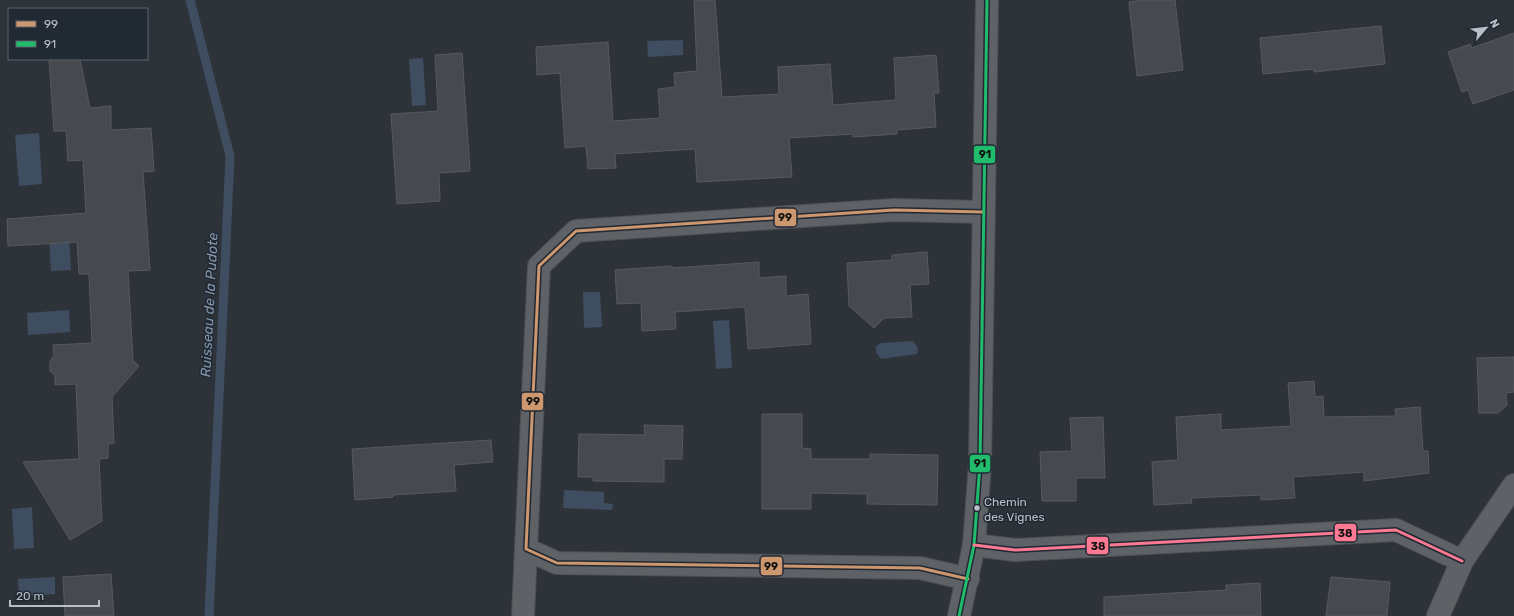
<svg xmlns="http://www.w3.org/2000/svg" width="1514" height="616" font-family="Rubik,sans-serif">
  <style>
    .water { fill: #3f4d61 }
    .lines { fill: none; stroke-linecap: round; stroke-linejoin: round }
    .stream { stroke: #3f4d61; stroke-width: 9 }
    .building { fill: #464a4f; stroke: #565a60 }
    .minor-casing { stroke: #4c4f53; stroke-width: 24 }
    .minor { stroke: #5e6166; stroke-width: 22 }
    .bus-1-casing { stroke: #212933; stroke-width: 6 }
    .bus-2-casing { stroke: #212933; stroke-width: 6 }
    .bus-3-casing { stroke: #212933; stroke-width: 6 }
    .bus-1 { stroke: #cd976f; stroke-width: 3 }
    .bus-2 { stroke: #20bc6c; stroke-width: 3 }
    .bus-3 { stroke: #fe7a93; stroke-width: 3 }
    .bus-dot { fill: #b9bfc8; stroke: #212933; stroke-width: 1.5 }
    .labels { text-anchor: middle; stroke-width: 3; stroke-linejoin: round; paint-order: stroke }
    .bus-label { font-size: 12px; fill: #b9bfc8; stroke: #212933; text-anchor: start }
    .water-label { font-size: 14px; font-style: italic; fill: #8496ac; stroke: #212933 }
    .line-badge { stroke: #212933; stroke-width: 1.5 }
    .pale-badge-label { font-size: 11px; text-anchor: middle; font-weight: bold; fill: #111 }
  </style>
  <rect width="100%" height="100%" fill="#2e3339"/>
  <g class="water">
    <path d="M 683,40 L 683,55 L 648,57 L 647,41 Z"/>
    <path d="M 423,58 L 426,105 L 412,106 L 409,59 Z"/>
    <path d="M 39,133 L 42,184 L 19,186 L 15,135 Z"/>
    <path d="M 69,233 L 71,270 L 51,271 L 49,234 Z"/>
    <path d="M 583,292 L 600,292 L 602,327 L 584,328 Z"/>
    <path d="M 69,310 L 70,332 L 28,335 L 27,313 Z"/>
    <path d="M 729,320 L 732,368 L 716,369 L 713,321 Z"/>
    <path d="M 913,341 L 918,348 L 917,354 L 881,359 L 876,352 L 876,346 L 881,343 Z"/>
    <path d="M 564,490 L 604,492 L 604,503 L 613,504 L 612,510 L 563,508 Z"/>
    <path d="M 32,507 L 34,548 L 14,549 L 12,509 Z"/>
    <path d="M 55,577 L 55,594 L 19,597 L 18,579 Z"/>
  </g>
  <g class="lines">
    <path class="stream" d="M 190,0 L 230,156 L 209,616"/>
  </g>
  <g class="building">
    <path d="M 694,0 L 715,0 L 722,97 L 779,94 L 778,67 L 830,64 L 833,105 L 896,100 L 894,58 L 936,55 L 939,93 L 934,93 L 936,127 L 897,130 L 897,134 L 853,137 L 853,134 L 789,138 L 792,177 L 697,182 L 695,149 L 615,154 L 616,168 L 588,169 L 586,146 L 565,148 L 560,73 L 537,75 L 536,47 L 608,42 L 613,121 L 660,118 L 658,89 L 675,87 L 674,73 L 697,71 Z"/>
    <path d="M 1142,0 L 1175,0 L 1183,70 L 1137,76 L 1129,2 Z"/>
    <path d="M 1381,26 L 1385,64 L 1314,72 L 1314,69 L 1263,74 L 1260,38 Z"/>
    <path d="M 1514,33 L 1514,90 L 1473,104 L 1468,90 L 1462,92 L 1448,52 L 1470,44 L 1472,48 Z"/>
    <path d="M 462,53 L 470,171 L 439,173 L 440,201 L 397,204 L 391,114 L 438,111 L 435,55 Z"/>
    <path d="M 49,59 L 80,59 L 90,108 L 111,106 L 111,130 L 151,128 L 154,171 L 143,172 L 150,270 L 128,271 L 133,360 L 139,366 L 112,397 L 114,443 L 108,444 L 108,458 L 99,459 L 102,521 L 70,540 L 23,462 L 79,459 L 76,384 L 55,385 L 55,375 L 50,371 L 50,362 L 54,355 L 53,345 L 92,343 L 89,274 L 79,274 L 77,242 L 8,246 L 7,219 L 86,213 L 83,160 L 68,161 L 66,131 L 54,131 Z"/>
    <path d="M 927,252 L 929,284 L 910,285 L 912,317 L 884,318 L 874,328 L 849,306 L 847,263 L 892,260 L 892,255 Z"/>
    <path d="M 759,262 L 759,278 L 786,276 L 786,296 L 808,294 L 811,344 L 748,349 L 745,307 L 675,312 L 676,329 L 642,331 L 641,303 L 617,304 L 615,270 L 672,266 L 673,268 Z"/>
    <path d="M 1514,357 L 1514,392 L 1506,393 L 1507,405 L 1498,413 L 1479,413 L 1477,358 Z"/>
    <path d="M 1314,381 L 1315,397 L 1323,396 L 1324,417 L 1396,416 L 1395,409 L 1420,407 L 1423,451 L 1428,451 L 1429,473 L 1364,481 L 1364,472 L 1293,477 L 1295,498 L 1261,500 L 1261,495 L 1191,498 L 1192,503 L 1154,505 L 1152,462 L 1178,460 L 1176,417 L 1221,414 L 1221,430 L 1291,426 L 1288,383 Z"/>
    <path d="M 762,414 L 802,414 L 802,448 L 811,449 L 811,459 L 870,459 L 870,454 L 938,455 L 937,505 L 867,504 L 867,494 L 811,493 L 811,509 L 762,509 Z"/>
    <path d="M 1103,417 L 1105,478 L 1076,478 L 1076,501 L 1042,501 L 1040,452 L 1072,451 L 1070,418 Z"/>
    <path d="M 644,425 L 683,426 L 682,459 L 664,459 L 664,482 L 593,481 L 593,477 L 578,477 L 579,434 L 645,435 Z"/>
    <path d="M 491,440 L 493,462 L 454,465 L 456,491 L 393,495 L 393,497 L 355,500 L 352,449 Z"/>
    <path d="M 111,574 L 114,616 L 65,616 L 63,577 Z"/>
    <path d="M 1331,577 L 1390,582 L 1387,616 L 1326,616 Z"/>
    <path d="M 1260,583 L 1261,616 L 1104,616 L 1104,597 L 1226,590 L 1226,585 Z"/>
  </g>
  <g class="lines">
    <defs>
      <g id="minor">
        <path d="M 974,545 L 1015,550 L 1396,530 L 1462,561"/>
        <path d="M 968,579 L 920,568 L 557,563 L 526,549 L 539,266 L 576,231 L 894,210 L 983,212"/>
        <path d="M 523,616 L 526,549"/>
        <path d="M 959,616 L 974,545 L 980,464 L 987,0"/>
        <path d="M 1438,616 L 1462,561 L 1514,485"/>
      </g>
    </defs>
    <use href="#minor" class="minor-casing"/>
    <use href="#minor" class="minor"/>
    <defs>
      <path id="bus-1" d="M 968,579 L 920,568 L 557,563 L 526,549 L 539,266 L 576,231 L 894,210 L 983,212"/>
      <path id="bus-2" d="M 959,616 L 974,545 L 980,464 L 987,0"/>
      <path id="bus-3" d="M 974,545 L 1015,550 L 1396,530 L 1462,561"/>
    </defs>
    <use href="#bus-1" class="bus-1-casing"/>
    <use href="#bus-2" class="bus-2-casing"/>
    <use href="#bus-3" class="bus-3-casing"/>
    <use href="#bus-1" class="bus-1"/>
    <use href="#bus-2" class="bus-2"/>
    <use href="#bus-3" class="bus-3"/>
  </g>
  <circle class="bus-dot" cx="977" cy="508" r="3.5"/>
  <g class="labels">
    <g class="bus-label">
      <text x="984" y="506">Chemin<tspan x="984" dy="15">des Vignes</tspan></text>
    </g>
    <g class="water-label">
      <text transform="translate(209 305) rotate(-87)" y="5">Ruisseau de la Pudote</text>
    </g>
  </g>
  <g class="line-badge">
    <rect x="973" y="145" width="23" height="19" rx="4" fill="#20bc6c"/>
    <rect x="774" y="208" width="23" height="19" rx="4" fill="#cd976f"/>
    <rect x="521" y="392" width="23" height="19" rx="4" fill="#cd976f"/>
    <rect x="969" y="454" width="22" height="19" rx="4" fill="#20bc6c"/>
    <rect x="1334" y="523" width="23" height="19" rx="4" fill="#fe7a93"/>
    <rect x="1086" y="536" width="23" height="19" rx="4" fill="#fe7a93"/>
    <rect x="760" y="556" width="23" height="20" rx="4" fill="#cd976f"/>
  </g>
  <g class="pale-badge-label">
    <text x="985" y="158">91</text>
    <text x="785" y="221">99</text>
    <text x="533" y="405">99</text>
    <text x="980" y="467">91</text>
    <text x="1345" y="537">38</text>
    <text x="1098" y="550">38</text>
    <text x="771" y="570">99</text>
  </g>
  <rect x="8" y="8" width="140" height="52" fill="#212933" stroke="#5e656f"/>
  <rect x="16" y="21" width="20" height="6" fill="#cd976f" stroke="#5e656f"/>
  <text x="44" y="28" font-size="12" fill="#b9bfc8">99</text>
  <rect x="16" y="41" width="20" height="6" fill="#20bc6c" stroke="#5e656f"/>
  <text x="44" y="48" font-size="12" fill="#b9bfc8">91</text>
  <g transform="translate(1486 28) rotate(62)" stroke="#212933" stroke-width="3" paint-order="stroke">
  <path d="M0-3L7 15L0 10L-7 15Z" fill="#b9bfc8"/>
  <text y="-6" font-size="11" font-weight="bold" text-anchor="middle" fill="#b9bfc8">N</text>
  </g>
  <path d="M10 600v6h89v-6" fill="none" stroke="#b9bfc8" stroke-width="2"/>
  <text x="16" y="600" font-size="12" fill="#b9bfc8" stroke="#212933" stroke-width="3" paint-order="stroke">20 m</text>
</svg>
